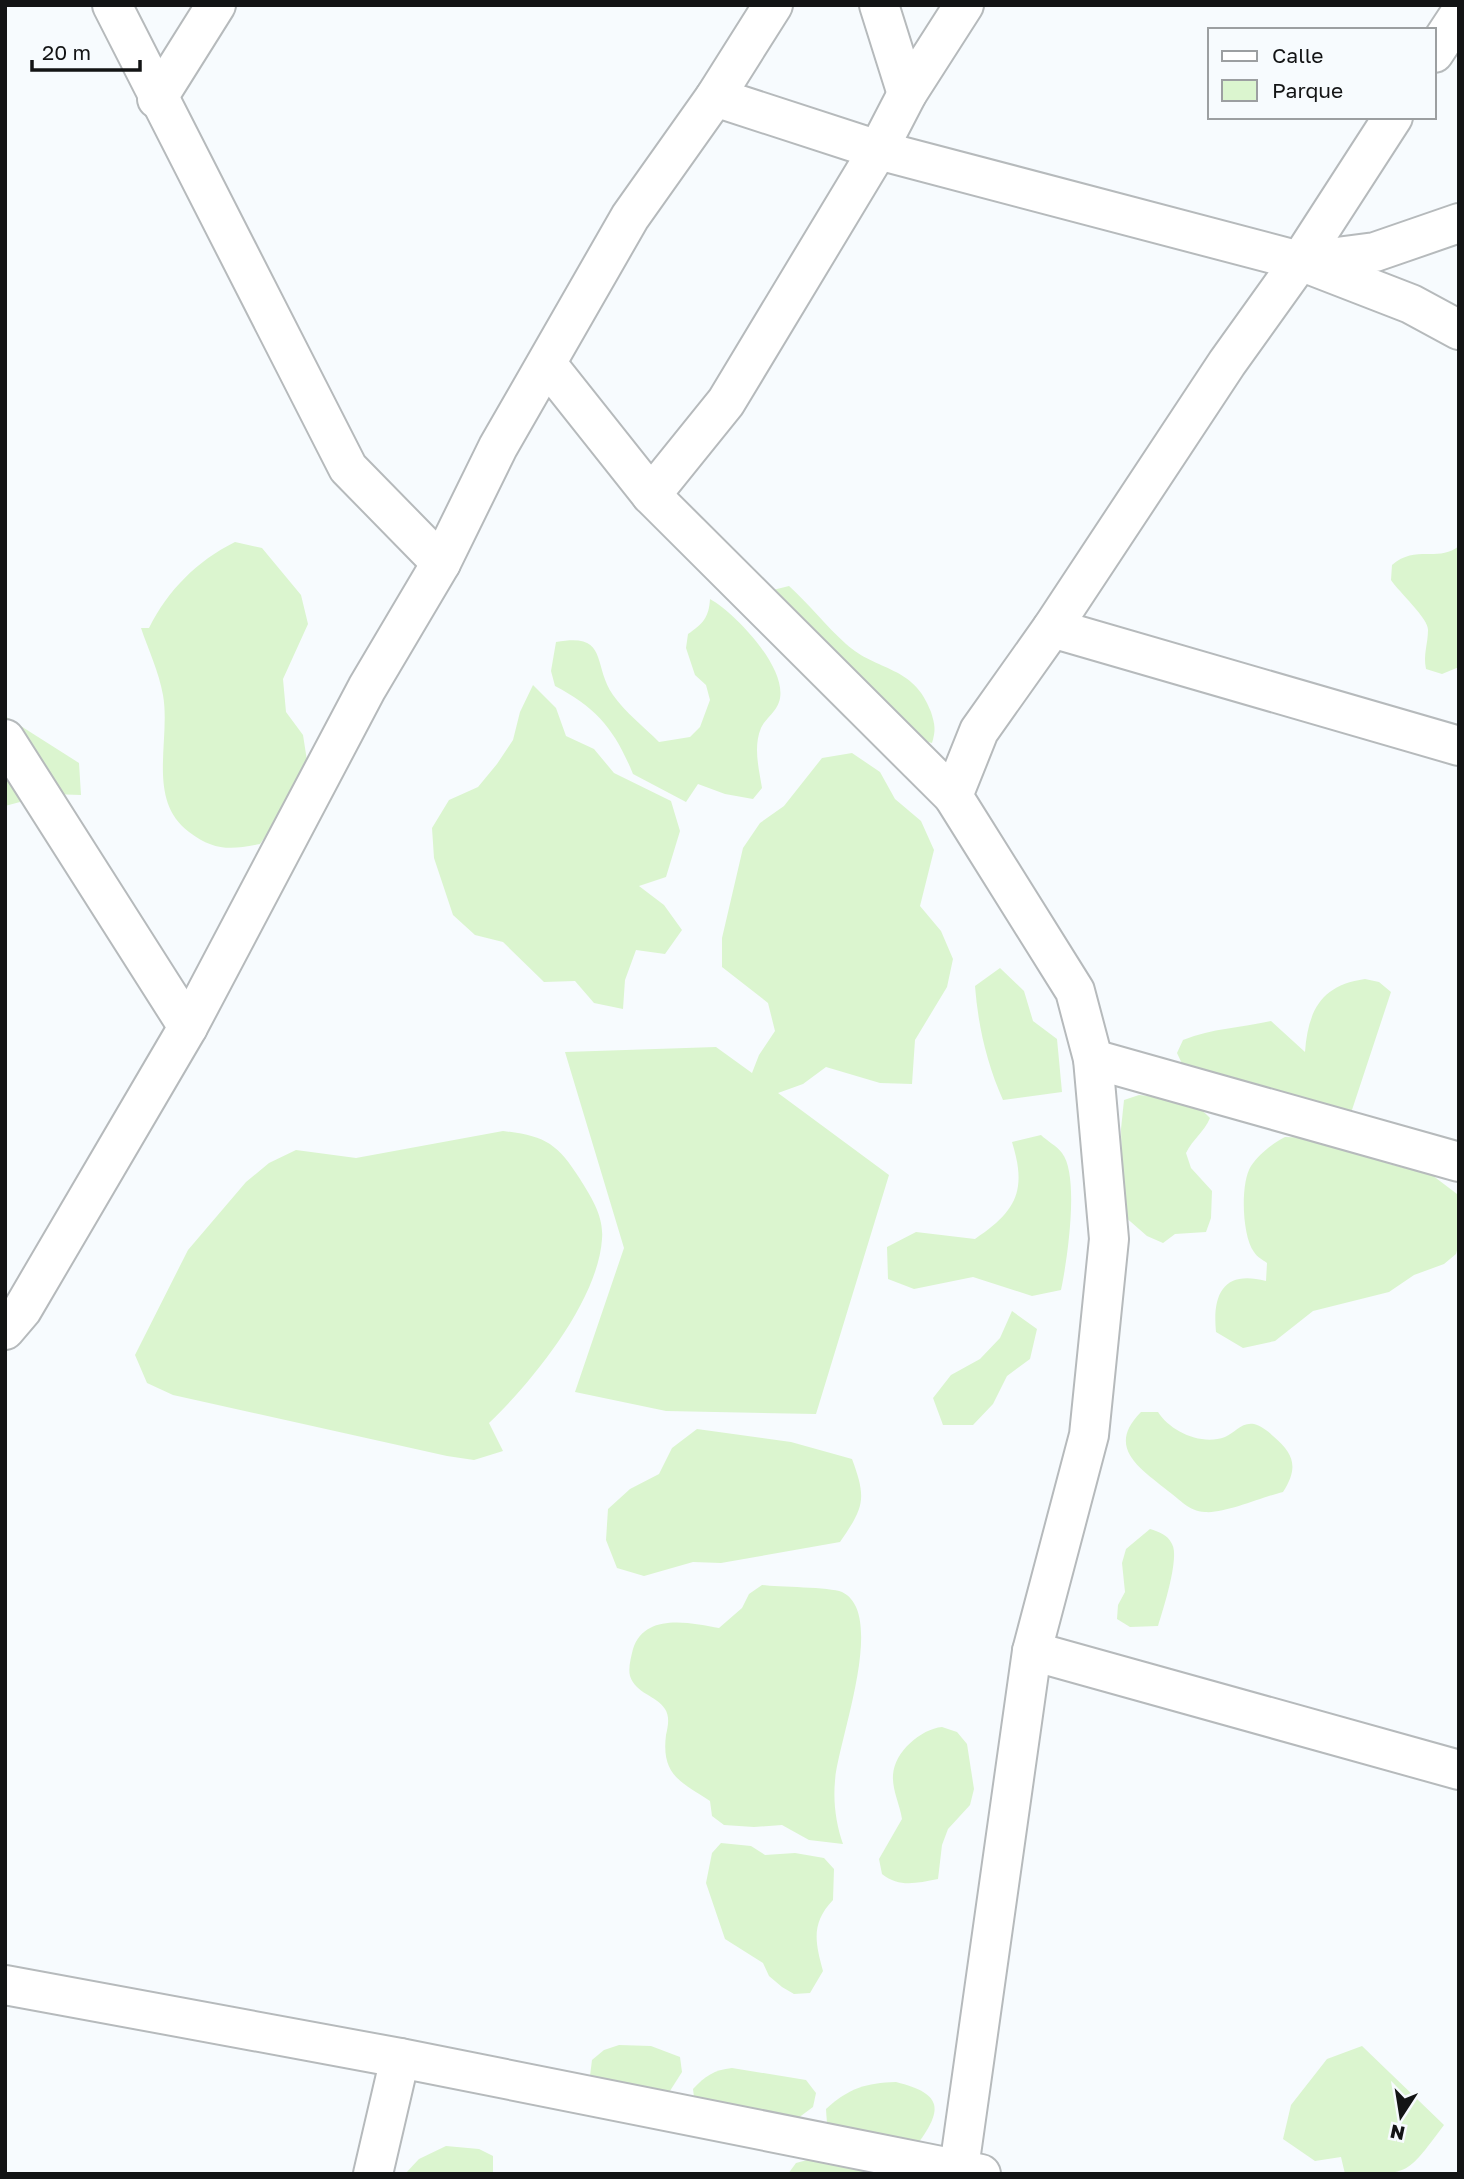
<svg xmlns="http://www.w3.org/2000/svg" width="1464" height="2179" font-family="'Golos Text',sans-serif">
  <style>
    .green { fill: #dbf5cf }
    .lines { fill: none; stroke-linecap: round; stroke-linejoin: round }
    .minor-casing { stroke: #b6babc; stroke-width: 42 }
    .minor { stroke: #fff; stroke-width: 38 }
  </style>
  <rect width="100%" height="100%" fill="#f7fbfe"/>
  <g class="green">
    <path d="M 235,542 L 262,548 L 301,595 L 308,624 L 283,679 L 286,712 L 303,735 L 308,767 L 296,794 L 260,844 C 231,850 214,851 189,832 C 146,800 171,740 163,695 C 159,672 148,649 141,628 L 149,628 C 168,590 197,561 235,542 Z"/>
    <path d="M 1459,546 L 1459,667 L 1442,674 L 1426,669 C 1423,654 1428,644 1428,630 C 1429,619 1399,592 1391,580 L 1392,565 C 1416,544 1438,563 1459,546 Z"/>
    <path d="M 789,586 C 809,604 826,626 846,644 C 877,672 914,665 931,712 C 935,725 936,730 932,743 L 897,733 L 773,590 Z"/>
    <path d="M 710,599 C 735,613 790,670 779,702 C 776,712 765,719 761,728 C 753,747 759,769 762,788 L 753,799 L 725,794 L 698,784 L 686,802 L 633,774 C 615,730 597,708 555,686 L 551,671 L 556,642 C 609,632 592,664 613,695 C 625,712 644,727 659,742 L 690,737 L 700,727 L 710,700 L 706,685 L 695,675 L 686,648 L 688,634 C 703,624 709,617 710,599 Z"/>
    <path d="M 533,685 L 556,708 L 566,736 L 594,749 L 614,773 L 671,801 L 680,831 L 666,877 L 639,886 L 664,905 L 682,930 L 665,954 L 636,950 L 625,980 L 623,1009 L 594,1003 L 575,981 L 544,982 L 503,942 L 475,935 L 453,915 L 434,858 L 432,828 L 449,800 L 478,787 L 497,764 L 513,740 L 520,712 Z"/>
    <path d="M 5,716 L 79,763 L 81,795 L 50,794 L 5,806 Z"/>
    <path d="M 852,753 L 880,772 L 895,799 L 921,821 L 934,850 L 920,906 L 941,931 L 953,959 L 947,987 L 915,1040 L 912,1084 L 880,1083 L 826,1067 L 803,1084 L 778,1093 L 889,1175 L 816,1414 L 666,1411 L 575,1392 L 624,1248 L 565,1052 L 716,1047 L 752,1073 L 759,1055 L 775,1031 L 768,1003 L 722,967 L 722,938 L 743,848 L 760,823 L 784,806 L 822,758 Z"/>
    <path d="M 1000,968 L 1024,991 L 1033,1021 L 1057,1039 L 1062,1092 L 1003,1100 C 987,1064 978,1026 975,986 Z"/>
    <path d="M 1365,979 L 1379,982 L 1391,992 L 1349,1119 L 1184,1068 L 1177,1053 L 1183,1040 C 1213,1028 1240,1028 1271,1021 L 1305,1052 C 1308,1011 1321,985 1365,979 Z"/>
    <path d="M 1139,1095 C 1165,1098 1191,1097 1210,1118 C 1204,1132 1193,1139 1186,1153 L 1191,1168 L 1212,1191 L 1211,1218 L 1206,1232 L 1175,1234 L 1163,1243 L 1147,1236 L 1123,1215 L 1121,1129 L 1124,1100 Z"/>
    <path d="M 503,1131 C 545,1136 557,1143 580,1179 C 591,1197 604,1216 602,1239 C 598,1301 532,1382 489,1423 L 503,1451 L 474,1460 L 447,1456 L 173,1395 L 147,1383 L 135,1355 L 188,1250 L 246,1182 L 269,1163 L 296,1150 L 356,1158 Z"/>
    <path d="M 1041,1135 C 1047,1141 1057,1146 1062,1153 C 1080,1176 1067,1262 1061,1290 L 1032,1296 L 973,1277 L 914,1289 L 888,1279 L 887,1247 L 916,1232 L 975,1239 C 1017,1211 1027,1190 1012,1142 Z"/>
    <path d="M 1285,1137 L 1315,1138 L 1362,1149 L 1389,1164 L 1432,1175 L 1457,1194 L 1459,1243 L 1456,1254 L 1444,1264 L 1414,1275 L 1389,1292 L 1313,1311 L 1275,1341 L 1243,1348 L 1216,1332 C 1212,1292 1225,1270 1266,1281 L 1267,1263 C 1263,1260 1257,1257 1254,1252 C 1242,1236 1240,1183 1251,1166 C 1259,1154 1273,1143 1285,1137 Z"/>
    <path d="M 1012,1311 L 1037,1329 L 1030,1359 L 1007,1376 L 993,1404 L 973,1425 L 943,1425 L 933,1398 L 951,1375 L 980,1359 L 1000,1338 Z"/>
    <path d="M 1141,1412 L 1158,1412 C 1170,1431 1201,1446 1225,1437 C 1235,1433 1241,1422 1254,1424 C 1261,1426 1268,1431 1273,1436 C 1294,1454 1299,1467 1283,1492 C 1262,1497 1224,1514 1205,1512 C 1188,1511 1181,1500 1168,1491 C 1141,1469 1105,1448 1141,1412 Z"/>
    <path d="M 697,1429 L 791,1442 L 852,1459 C 867,1499 864,1507 840,1542 L 721,1563 L 693,1562 L 644,1576 L 617,1568 L 606,1540 L 608,1509 L 630,1489 L 659,1474 L 672,1448 Z"/>
    <path d="M 1150,1529 C 1159,1532 1167,1534 1172,1544 C 1180,1557 1163,1610 1158,1626 L 1130,1627 L 1117,1619 L 1118,1605 L 1125,1592 L 1122,1563 L 1126,1549 Z"/>
    <path d="M 762,1585 C 778,1587 830,1587 842,1592 C 888,1614 837,1743 835,1781 C 833,1802 836,1824 843,1844 L 809,1840 L 782,1825 L 754,1827 L 724,1825 L 712,1816 L 710,1801 C 681,1782 661,1775 666,1735 C 668,1726 670,1717 665,1709 C 656,1695 636,1694 630,1676 C 628,1668 631,1657 633,1649 C 645,1612 691,1623 719,1628 L 742,1608 L 749,1594 Z"/>
    <path d="M 942,1727 L 957,1732 L 967,1744 L 974,1789 L 970,1805 L 948,1829 L 942,1845 L 938,1879 C 916,1883 900,1888 882,1874 L 879,1859 L 902,1819 C 900,1805 892,1790 893,1775 C 894,1752 921,1729 942,1727 Z"/>
    <path d="M 721,1843 L 751,1846 L 765,1855 L 795,1853 L 824,1858 L 834,1869 L 833,1900 C 811,1923 815,1942 823,1971 L 810,1993 L 794,1994 L 782,1987 L 769,1976 L 763,1963 L 725,1939 L 706,1883 L 712,1853 Z"/>
    <path d="M 619,2045 L 651,2046 L 680,2057 L 682,2072 L 668,2094 L 596,2090 L 590,2076 L 592,2060 L 604,2050 Z"/>
    <path d="M 1362,2046 L 1444,2125 C 1405,2177 1410,2174 1345,2174 L 1341,2157 L 1315,2161 L 1283,2139 L 1291,2105 L 1327,2059 Z"/>
    <path d="M 732,2068 L 806,2080 L 816,2093 L 813,2107 L 790,2124 L 695,2105 L 693,2089 C 705,2076 714,2070 732,2068 Z"/>
    <path d="M 896,2082 C 944,2094 943,2110 916,2146 L 827,2124 L 826,2109 C 849,2088 866,2083 896,2082 Z"/>
    <path d="M 446,2146 L 479,2149 L 493,2156 L 493,2174 L 405,2174 L 419,2159 Z"/>
    <path d="M 811,2159 L 889,2174 L 788,2174 L 796,2163 Z"/>
  </g>
  <g class="lines">
    <defs>
      <g id="minor">
        <path d="M 112,5 L 348,468 L 441,563"/>
        <path d="M 879,5 L 907,94"/>
        <path d="M 1434,53 L 1459,15"/>
        <path d="M 715,97 L 878,150 L 1300,261 L 1227,363 L 1052,628 L 979,731 L 953,796 L 1075,991 L 1093,1059 L 1109,1239 L 1089,1435 L 1032,1651 L 959,2168"/>
        <path d="M 157,99 L 216,5"/>
        <path d="M 1300,261 L 1411,304 L 1459,330"/>
        <path d="M 1300,261 L 1393,117"/>
        <path d="M 1306,261 L 1375,252 L 1459,223"/>
        <path d="M 547,364 L 651,495 L 953,796"/>
        <path d="M 651,495 L 726,402 L 878,150 L 907,94 L 964,5"/>
        <path d="M 1052,628 L 1459,746"/>
        <path d="M 5,739 L 188,1027"/>
        <path d="M 1093,1059 L 1459,1162"/>
        <path d="M 5,1330 L 22,1310 L 188,1027 L 367,688 L 441,563 L 498,447 L 630,217 L 715,97 L 773,5"/>
        <path d="M 1032,1651 L 1459,1770"/>
        <path d="M 5,1985 L 400,2058 L 981,2174"/>
        <path d="M 373,2174 L 400,2058"/>
      </g>
    </defs>
    <use href="#minor" class="minor-casing"/>
    <use href="#minor" class="minor"/>
  </g>
  <rect width="1464" height="2179" fill="none" stroke="#131415" stroke-width="14"/>
  <rect x="1208" y="28" width="228" height="91" fill="#f7fbfe" stroke="#9c9fa1" stroke-width="2"/>
  <rect x="1222" y="51" width="35" height="10" fill="#ffffff" stroke="#9c9fa1" stroke-width="2"/>
  <text x="1272" y="63" font-size="21" fill="#131415">Calle</text>
  <rect x="1222" y="80" width="35" height="21" fill="#dbf5cf" stroke="#9c9fa1" stroke-width="2"/>
  <text x="1272" y="98" font-size="21" fill="#131415">Parque</text>
  <g transform="translate(1401 2116) rotate(192)" stroke="#f7fbfe" stroke-width="5" paint-order="stroke">
  <path d="M0-5L12 26L0 18L-12 26Z" fill="#131415"/>
  <text y="-10" font-size="19" font-weight="bold" text-anchor="middle" fill="#131415">N</text>
  </g>
  <path d="M32 60v10h108v-10" fill="none" stroke="#131415" stroke-width="3.5"/>
  <text x="42" y="60" font-size="21" fill="#131415" stroke="#f7fbfe" stroke-width="5" paint-order="stroke">20 m</text>
</svg>
